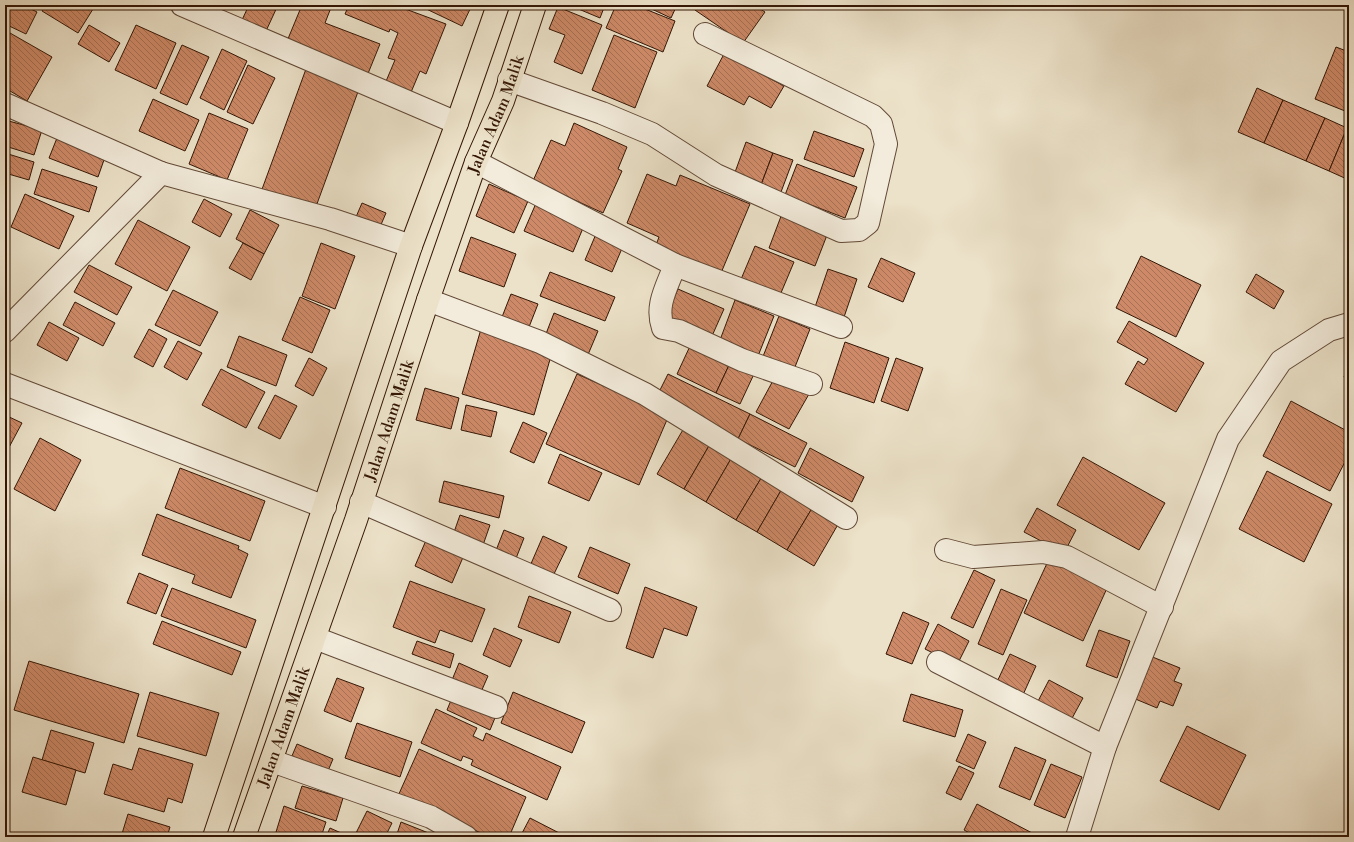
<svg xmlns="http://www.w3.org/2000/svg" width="1354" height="842" font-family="'Libre Bodoni',serif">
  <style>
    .building { fill: url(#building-back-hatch); stroke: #341605 }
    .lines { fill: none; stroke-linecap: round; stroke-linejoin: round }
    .minor-casing { stroke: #624936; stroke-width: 24 }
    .primary-casing { stroke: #341605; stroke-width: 24 }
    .minor { stroke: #f3ecdc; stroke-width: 22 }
    .primary { stroke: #ece2c9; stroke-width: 22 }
    .labels { text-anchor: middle; stroke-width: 3; stroke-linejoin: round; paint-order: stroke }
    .street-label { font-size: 16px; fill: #341605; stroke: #f3ecdc }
  </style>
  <defs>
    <pattern id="building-back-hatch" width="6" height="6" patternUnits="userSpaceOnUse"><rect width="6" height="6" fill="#ce8a68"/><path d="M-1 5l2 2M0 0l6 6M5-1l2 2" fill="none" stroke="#a87054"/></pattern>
  </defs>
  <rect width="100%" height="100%" fill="#ece2c9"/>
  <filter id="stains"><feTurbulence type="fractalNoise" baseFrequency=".005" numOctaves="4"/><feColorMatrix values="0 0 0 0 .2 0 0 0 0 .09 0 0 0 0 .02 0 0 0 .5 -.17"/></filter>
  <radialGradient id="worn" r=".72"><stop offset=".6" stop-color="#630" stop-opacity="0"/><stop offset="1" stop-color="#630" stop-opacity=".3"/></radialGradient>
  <g class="building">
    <path d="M 5,5 L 23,5 L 37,12 L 26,34 L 5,24 Z"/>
    <path d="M 45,5 L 87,5 L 93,9 L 78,33 L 42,11 Z"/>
    <path d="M 249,5 L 278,5 L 266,31 L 242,20 Z"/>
    <path d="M 302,5 L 332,5 L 325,23 L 380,44 L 367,76 L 285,46 Z"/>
    <path d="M 349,5 L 401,5 L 400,7 L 446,24 L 426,74 L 420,71 L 409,97 L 384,86 L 395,60 L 388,58 L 398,33 L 390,29 L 389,32 L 345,14 Z"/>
    <path d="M 418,5 L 472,5 L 462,26 Z"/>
    <path d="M 569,5 L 605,5 L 600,18 Z"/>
    <path d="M 616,5 L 635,5 L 675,21 L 663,52 L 606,28 Z"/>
    <path d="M 643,5 L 677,5 L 671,18 Z"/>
    <path d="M 698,5 L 754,5 L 765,12 L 743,43 L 695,10 Z"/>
    <path d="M 558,7 L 602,25 L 582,74 L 554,62 L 565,35 L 549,29 Z"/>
    <path d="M 89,25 L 120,43 L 109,62 L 78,44 Z"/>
    <path d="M 136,25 L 176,43 L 156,89 L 115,70 Z"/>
    <path d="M 10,33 L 52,57 L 27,101 L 5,88 L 5,42 Z"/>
    <path d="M 614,35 L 657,52 L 635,108 L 592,90 Z"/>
    <path d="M 182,45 L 209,57 L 187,105 L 160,93 Z"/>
    <path d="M 1336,47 L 1349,52 L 1349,101 L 1345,111 L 1315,99 Z"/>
    <path d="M 222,49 L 247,61 L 224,110 L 200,98 Z"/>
    <path d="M 724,54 L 784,86 L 771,108 L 749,96 L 744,105 L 707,86 Z"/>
    <path d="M 248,65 L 275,78 L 253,124 L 227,112 Z"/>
    <path d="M 306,69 L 359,89 L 314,212 L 261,192 Z"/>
    <path d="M 1257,88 L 1283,100 L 1264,143 L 1238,132 Z"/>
    <path d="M 153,99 L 199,120 L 185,151 L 139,131 Z"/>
    <path d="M 1283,100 L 1325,118 L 1306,161 L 1264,143 Z"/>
    <path d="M 209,113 L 248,129 L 227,180 L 189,164 Z"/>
    <path d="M 1325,118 L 1347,128 L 1329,171 L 1306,161 Z"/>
    <path d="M 5,120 L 42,130 L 34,155 L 5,146 Z"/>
    <path d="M 574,123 L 627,147 L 618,169 L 622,171 L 603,213 L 533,181 L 551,140 L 565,146 Z"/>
    <path d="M 1347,128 L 1349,129 L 1349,180 L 1329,171 Z"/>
    <path d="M 814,131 L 864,149 L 854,177 L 804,159 Z"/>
    <path d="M 57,138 L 105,157 L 98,177 L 49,158 Z"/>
    <path d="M 746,142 L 773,153 L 761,185 L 734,175 Z"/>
    <path d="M 5,153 L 34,162 L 29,180 L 5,173 Z"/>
    <path d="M 773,153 L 793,160 L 781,192 L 761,185 Z"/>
    <path d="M 797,164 L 857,187 L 845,218 L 785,195 Z"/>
    <path d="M 42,169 L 97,187 L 89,212 L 34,194 Z"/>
    <path d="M 647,174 L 676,186 L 680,175 L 750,204 L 721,273 L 656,245 L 659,237 L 627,223 Z"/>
    <path d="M 489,184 L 528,201 L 514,233 L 476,216 Z"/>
    <path d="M 25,194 L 74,216 L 59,249 L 11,227 Z"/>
    <path d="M 204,199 L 232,214 L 220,237 L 192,222 Z"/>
    <path d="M 537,201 L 586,221 L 573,252 L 524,231 Z"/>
    <path d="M 362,203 L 386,213 L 380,227 L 356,217 Z"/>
    <path d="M 250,210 L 279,225 L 264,254 L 236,239 Z"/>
    <path d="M 783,211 L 829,230 L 815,266 L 769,248 Z"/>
    <path d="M 138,220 L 190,247 L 167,291 L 115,264 Z"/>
    <path d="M 596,234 L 623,246 L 612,272 L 585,260 Z"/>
    <path d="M 471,237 L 516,254 L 504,287 L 459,271 Z"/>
    <path d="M 243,243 L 264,254 L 251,280 L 229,268 Z"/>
    <path d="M 321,243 L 355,256 L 335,309 L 302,296 Z"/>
    <path d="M 755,246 L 794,262 L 778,300 L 739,284 Z"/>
    <path d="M 1141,256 L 1201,285 L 1176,337 L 1116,308 Z"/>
    <path d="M 881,258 L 915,273 L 903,302 L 868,287 Z"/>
    <path d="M 89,265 L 132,287 L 117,315 L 74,292 Z"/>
    <path d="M 828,269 L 857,279 L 842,323 L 813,313 Z"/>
    <path d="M 550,272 L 615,297 L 605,321 L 540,296 Z"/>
    <path d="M 1256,274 L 1284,291 L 1274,309 L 1246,292 Z"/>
    <path d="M 678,289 L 724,309 L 712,336 L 666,316 Z"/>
    <path d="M 173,290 L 218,312 L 200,346 L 155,325 Z"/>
    <path d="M 511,294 L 538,304 L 529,327 L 502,317 Z"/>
    <path d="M 300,297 L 330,310 L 312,353 L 282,340 Z"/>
    <path d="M 735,300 L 774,316 L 758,356 L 720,340 Z"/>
    <path d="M 75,302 L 115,323 L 103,346 L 63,325 Z"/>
    <path d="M 554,313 L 598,331 L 587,357 L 544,339 Z"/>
    <path d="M 779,316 L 810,329 L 793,372 L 762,359 Z"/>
    <path d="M 1129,321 L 1204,363 L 1176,412 L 1125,384 L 1138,361 L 1144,365 L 1148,359 L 1117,342 Z"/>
    <path d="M 49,322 L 79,338 L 67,361 L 37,345 Z"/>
    <path d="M 149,329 L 167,339 L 153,367 L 134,357 Z"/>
    <path d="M 481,329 L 553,349 L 534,415 L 462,394 Z"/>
    <path d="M 239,336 L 287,355 L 276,386 L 227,367 Z"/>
    <path d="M 178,341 L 202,353 L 187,380 L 164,367 Z"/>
    <path d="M 845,342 L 889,358 L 874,403 L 830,388 Z"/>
    <path d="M 691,344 L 730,363 L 716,393 L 677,374 Z"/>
    <path d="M 309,358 L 327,368 L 313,396 L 295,386 Z"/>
    <path d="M 896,358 L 923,368 L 908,411 L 881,401 Z"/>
    <path d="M 730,363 L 754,374 L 740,404 L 716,393 Z"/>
    <path d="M 221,369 L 265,392 L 246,428 L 202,405 Z"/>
    <path d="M 577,374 L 669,415 L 639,485 L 546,444 Z"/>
    <path d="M 668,374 L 750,414 L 738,439 L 656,398 Z"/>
    <path d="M 1349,374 L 1349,393 L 1344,376 Z"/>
    <path d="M 776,375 L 809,394 L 789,429 L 756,412 Z"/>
    <path d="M 425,388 L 459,398 L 451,429 L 416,420 Z"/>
    <path d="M 275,395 L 297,406 L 280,439 L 258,428 Z"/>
    <path d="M 1291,401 L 1349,432 L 1349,454 L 1330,491 L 1263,456 Z"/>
    <path d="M 466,405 L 497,412 L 491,437 L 461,430 Z"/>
    <path d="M 750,414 L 807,443 L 795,467 L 738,439 Z"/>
    <path d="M 5,415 L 22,423 L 6,453 L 5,452 Z"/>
    <path d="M 523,422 L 547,433 L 534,463 L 510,452 Z"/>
    <path d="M 684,428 L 710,444 L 684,489 L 657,474 Z"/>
    <path d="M 40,438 L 81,460 L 55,511 L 14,489 Z"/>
    <path d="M 710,444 L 732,457 L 706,502 L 684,489 Z"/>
    <path d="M 810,448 L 864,477 L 852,502 L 798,473 Z"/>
    <path d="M 560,454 L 602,473 L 589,501 L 548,483 Z"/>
    <path d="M 732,457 L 763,475 L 736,520 L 706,502 Z"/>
    <path d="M 1083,457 L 1165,503 L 1139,550 L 1057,505 Z"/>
    <path d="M 180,468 L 265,501 L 250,541 L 165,508 Z"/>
    <path d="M 1267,471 L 1332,504 L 1304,562 L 1239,529 Z"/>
    <path d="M 763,475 L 783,487 L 757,532 L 736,520 Z"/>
    <path d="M 444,481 L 504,496 L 499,518 L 439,502 Z"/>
    <path d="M 783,487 L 814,505 L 787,550 L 757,532 Z"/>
    <path d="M 814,505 L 840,521 L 814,566 L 787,550 Z"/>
    <path d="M 1037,508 L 1076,530 L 1064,553 L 1024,532 Z"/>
    <path d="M 157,514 L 239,546 L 238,549 L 248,554 L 231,598 L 192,583 L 195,575 L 142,555 Z"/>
    <path d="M 460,515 L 490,525 L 482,548 L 452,538 Z"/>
    <path d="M 504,530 L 524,538 L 515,561 L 495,553 Z"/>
    <path d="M 543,536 L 567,547 L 553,576 L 530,566 Z"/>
    <path d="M 427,538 L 464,555 L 452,583 L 415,566 Z"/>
    <path d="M 590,547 L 630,564 L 618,594 L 578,577 Z"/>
    <path d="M 1049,559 L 1108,586 L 1083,641 L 1024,613 Z"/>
    <path d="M 974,570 L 995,580 L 973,628 L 951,618 Z"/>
    <path d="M 139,573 L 168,585 L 156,614 L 127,603 Z"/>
    <path d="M 410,581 L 485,609 L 472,642 L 440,630 L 435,643 L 393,627 Z"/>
    <path d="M 645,587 L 697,607 L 687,636 L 664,628 L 653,658 L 626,648 Z"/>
    <path d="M 172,588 L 256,620 L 246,648 L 161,616 Z"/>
    <path d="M 1001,589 L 1027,600 L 1003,655 L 978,644 Z"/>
    <path d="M 529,596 L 571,612 L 559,643 L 518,627 Z"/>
    <path d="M 903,612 L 929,623 L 912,664 L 886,654 Z"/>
    <path d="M 162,621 L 241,652 L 232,675 L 153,644 Z"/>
    <path d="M 938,624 L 969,641 L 957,665 L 925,649 Z"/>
    <path d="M 494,628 L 522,640 L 510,667 L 483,655 Z"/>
    <path d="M 1099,630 L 1130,641 L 1117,678 L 1086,666 Z"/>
    <path d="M 417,641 L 454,654 L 450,668 L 412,654 Z"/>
    <path d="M 1010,654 L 1036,666 L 1022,697 L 996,684 Z"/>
    <path d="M 1150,656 L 1180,668 L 1174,681 L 1182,684 L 1173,706 L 1160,701 L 1157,708 L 1133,698 Z"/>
    <path d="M 29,661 L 139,694 L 124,743 L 14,710 Z"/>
    <path d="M 459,663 L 488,676 L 481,692 L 452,680 Z"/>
    <path d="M 337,678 L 364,688 L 351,722 L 324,711 Z"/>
    <path d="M 1049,680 L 1083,698 L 1070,722 L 1036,705 Z"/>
    <path d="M 150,692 L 219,713 L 206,756 L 137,736 Z"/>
    <path d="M 513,692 L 585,722 L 572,753 L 501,723 Z"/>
    <path d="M 454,693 L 497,713 L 490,730 L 447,710 Z"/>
    <path d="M 911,694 L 963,710 L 955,737 L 903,721 Z"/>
    <path d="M 436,709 L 477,728 L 473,736 L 483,741 L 486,733 L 561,767 L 547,800 L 471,765 L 473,760 L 463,756 L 461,761 L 421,743 Z"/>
    <path d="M 357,723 L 412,742 L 400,777 L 345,758 Z"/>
    <path d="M 1187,726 L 1246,755 L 1219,810 L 1160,781 Z"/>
    <path d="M 51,730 L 94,743 L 85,773 L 42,760 Z"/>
    <path d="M 968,734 L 986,742 L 974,769 L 956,761 Z"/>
    <path d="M 297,744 L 333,759 L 325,778 L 289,763 Z"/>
    <path d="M 1015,747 L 1046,760 L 1030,800 L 999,787 Z"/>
    <path d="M 139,748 L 193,764 L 182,803 L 168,798 L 164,812 L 104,794 L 113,764 L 132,770 Z"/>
    <path d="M 419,749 L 526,797 L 509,837 L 490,837 L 398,796 Z"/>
    <path d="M 33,757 L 76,770 L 66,805 L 22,792 Z"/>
    <path d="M 1051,764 L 1082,777 L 1065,818 L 1034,805 Z"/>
    <path d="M 959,766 L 974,773 L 961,800 L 946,793 Z"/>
    <path d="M 302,786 L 343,798 L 336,821 L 295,808 Z"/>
    <path d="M 977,804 L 1034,834 L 1032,837 L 977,837 L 964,830 Z"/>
    <path d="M 284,806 L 326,822 L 321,837 L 289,837 L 276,832 Z"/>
    <path d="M 367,811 L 392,823 L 385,837 L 363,837 L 356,833 Z"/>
    <path d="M 128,814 L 170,827 L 167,837 L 121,837 Z"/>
    <path d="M 530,818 L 567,837 L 520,837 Z"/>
    <path d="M 401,822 L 431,834 L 430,837 L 396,837 Z"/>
    <path d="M 330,828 L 350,837 L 326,837 Z"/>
  </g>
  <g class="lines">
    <defs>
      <g id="minor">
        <path d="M 182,5 L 457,123"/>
        <path d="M 509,80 L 602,113 L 652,134 L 716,175 L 841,231 L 859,230 L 868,223 L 886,144 L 881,124 L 873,116 L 705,34"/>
        <path d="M 5,104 L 161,173 L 330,219 L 411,246"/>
        <path d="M 476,162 L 675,265 L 841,327"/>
        <path d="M 675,265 C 667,287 655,305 663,328 L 679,331 L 742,360 L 811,384"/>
        <path d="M 428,300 L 540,342 L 645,394 L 846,518"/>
        <path d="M 5,331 L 161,173"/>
        <path d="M 5,384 L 325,507"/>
        <path d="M 361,502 L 610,610"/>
        <path d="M 946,550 L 973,557 L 1043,552 L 1067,557 L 1162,607"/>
        <path d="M 315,638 L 496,707"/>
        <path d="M 938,662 L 1105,747"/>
        <path d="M 272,761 L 431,817 L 466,837"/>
        <path d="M 1077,837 L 1105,747 L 1228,439 L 1281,361 L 1329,330 L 1349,324"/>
      </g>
      <g id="primary">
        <path d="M 214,837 L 411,246 L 457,123 L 498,5"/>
        <path id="s1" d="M 244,837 L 356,520 L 428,300 L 476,162 L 503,101 L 535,5"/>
      </g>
    </defs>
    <use href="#minor" class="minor-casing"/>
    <use href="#primary" class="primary-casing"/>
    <use href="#minor" class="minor"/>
    <use href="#primary" class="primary"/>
  </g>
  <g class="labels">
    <g class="street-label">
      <text dy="6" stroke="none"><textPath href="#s1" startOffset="765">Jalan Adam Malik</textPath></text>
      <text dy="6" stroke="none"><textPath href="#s1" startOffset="441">Jalan Adam Malik</textPath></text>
      <text dy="6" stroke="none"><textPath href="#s1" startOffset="117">Jalan Adam Malik</textPath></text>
    </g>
  </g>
  <rect width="1354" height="842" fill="none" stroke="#ece2c9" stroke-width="20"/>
  <rect x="6" y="6" width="1342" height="830" fill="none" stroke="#341605" stroke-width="2"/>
  <rect x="10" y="10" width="1334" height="822" fill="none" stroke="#341605"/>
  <rect width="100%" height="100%" filter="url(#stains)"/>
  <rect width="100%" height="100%" fill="url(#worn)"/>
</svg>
